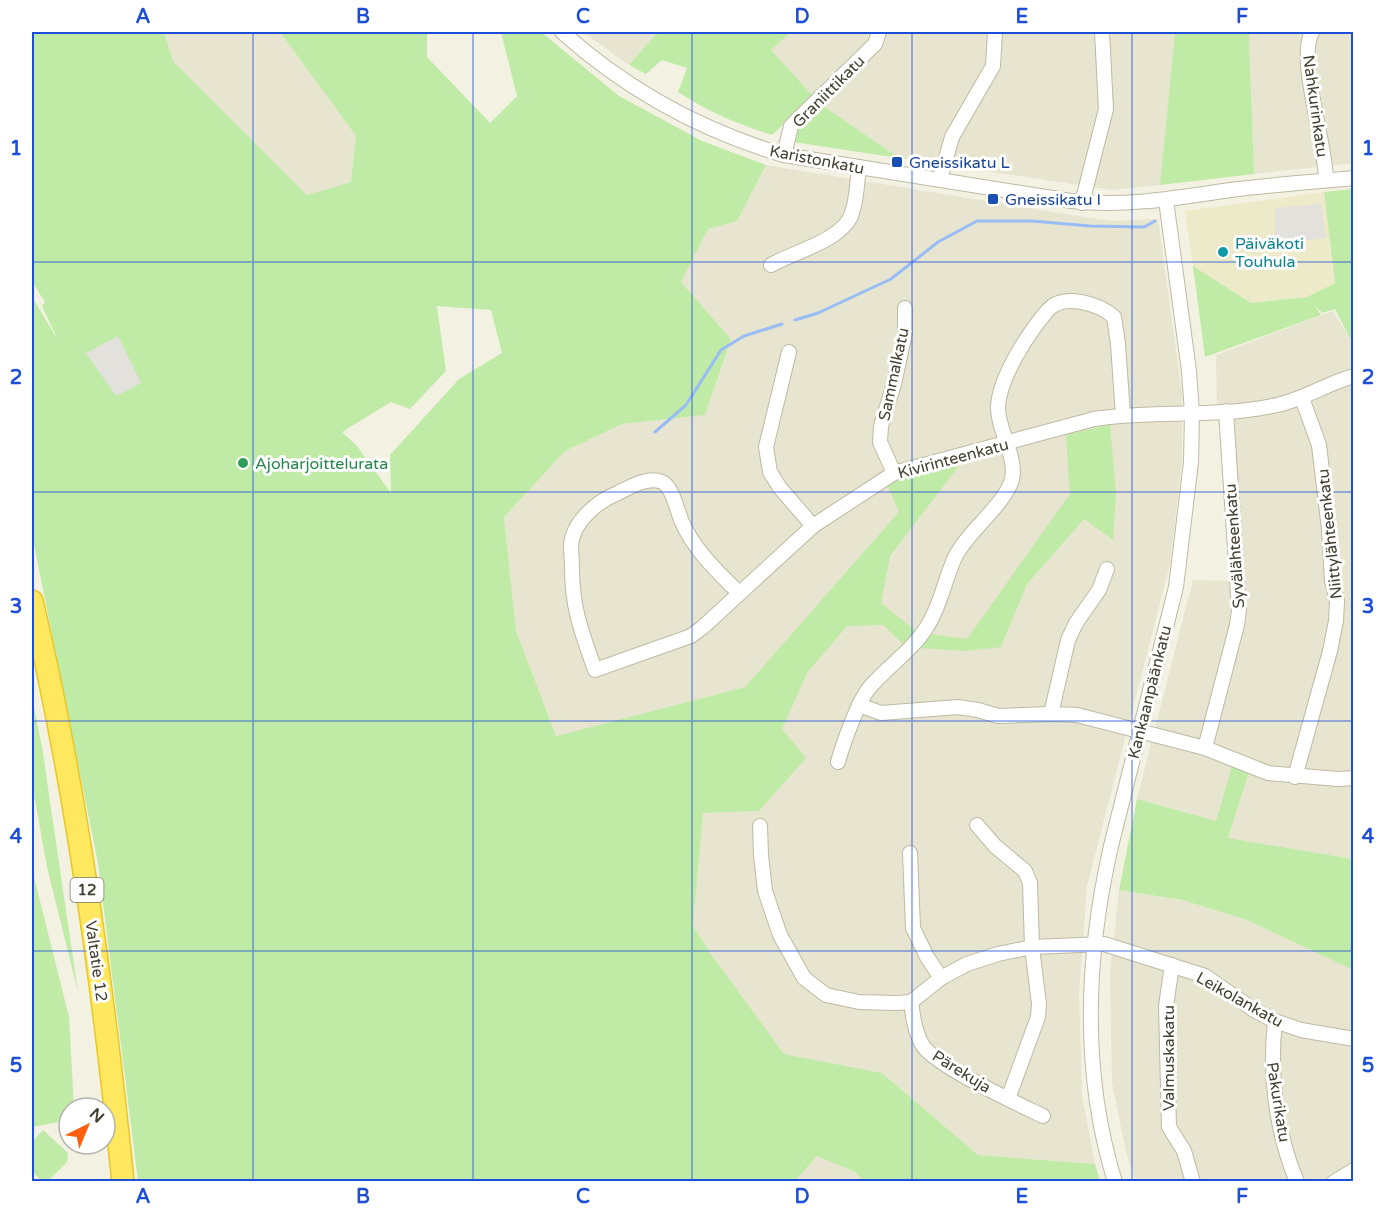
<svg xmlns="http://www.w3.org/2000/svg" width="1385" height="1213" font-family="'Varela Round',sans-serif">
  <style>
    .residential { fill: #e7e4cf }
    .education { fill: #edeaca }
    .green { fill: #bfeba6; fill-rule: evenodd }
    .parking { fill: #e2e1db }
    .lines { fill: none; stroke-linecap: round; stroke-linejoin: round }
    .stream { stroke: #98bdf6; stroke-width: 3 }
    .minor-casing { stroke: #bebaa4; stroke-width: 16 }
    .highway-casing { stroke: #e9c625; stroke-width: 24 }
    .minor { stroke: #fff; stroke-width: 14 }
    .highway { stroke: #ffe860; stroke-width: 21 }
    .grid { fill: none; stroke: #1d4ed8; stroke-width: 1.5; stroke-opacity: 0.55 }
    .transit-dot { fill: #1a4fb4; stroke: #fff; stroke-width: 2 }
    .culture-dot { fill: #0f9aa8; stroke: #fff; stroke-width: 2 }
    .leisure-dot { fill: #2e9e5b; stroke: #fff; stroke-width: 2 }
    .labels { text-anchor: middle; stroke-width: 6; stroke-linejoin: round; paint-order: stroke }
    .shield { fill: #fff; stroke: #7c7a70; stroke-width: 1.5 }
    .shield-label { font-size: 15px; font-weight: bold; fill: #444132 }
    .street-label { font-size: 16px; fill: #444132; stroke: #fff }
    .transit-label { font-size: 16px; fill: #164399; stroke: #fff; text-anchor: start }
    .culture-label { font-size: 16px; fill: #0d838f; stroke: #fff; text-anchor: start }
    .leisure-label { font-size: 16px; fill: #27864d; stroke: #fff; text-anchor: start }
    .neatline { fill: none; stroke: #1d4ed8; stroke-width: 2 }
    .grid-label { font-size: 20px; text-anchor: middle; font-weight: bold; fill: #1d4ed8 }
  </style>
  <rect width="100%" height="100%" fill="#f3f1e2"/>
  <g class="residential">
    <path d="M 164,32 L 280,32 L 356,136 L 351,182 L 307,195 L 173,61 Z"/>
    <path d="M 583,32 L 658,32 L 629,65 Z"/>
    <path d="M 791,32 L 1175,32 L 1160,185 L 1112,190 L 899,158 L 819,103 L 771,50 Z"/>
    <path d="M 1252,32 L 1353,32 L 1353,163 L 1254,174 L 1249,36 Z"/>
    <path d="M 766,165 L 1084,217 L 1112,221 L 1158,219 L 1182,394 L 1182,461 L 1170,564 L 1087,886 L 1079,994 L 1082,1095 L 1095,1164 L 978,1155 L 882,1073 L 784,1054 L 711,954 L 693,926 L 703,813 L 759,811 L 745,687 L 556,736 L 516,631 L 504,517 L 565,451 L 622,424 L 705,415 L 731,339 L 681,282 L 708,229 L 737,221 Z"/>
    <path d="M 1333,311 L 1350,338 L 1354,339 L 1353,859 L 1228,838 L 1249,772 L 1232,766 L 1216,821 L 1137,799 L 1193,580 L 1232,581 L 1226,493 L 1217,407 L 1216,355 Z"/>
    <path d="M 1119,890 L 1181,900 L 1247,920 L 1353,970 L 1353,1181 L 1135,1181 L 1126,1151 L 1112,1083 L 1110,972 Z"/>
    <path d="M 817,1156 L 855,1172 L 864,1181 L 794,1182 Z"/>
  </g>
  <path class="education" d="M 1324,192 L 1335,283 L 1307,297 L 1251,303 L 1193,266 L 1185,211 Z"/>
  <g class="green">
    <path d="M 32,32 L 164,32 L 173,61 L 307,195 L 351,182 L 356,136 L 280,32 L 427,32 L 427,57 L 490,123 L 517,96 L 501,32 L 541,32 L 619,96 L 702,141 L 766,165 L 737,221 L 708,229 L 681,282 L 731,339 L 705,415 L 622,424 L 565,451 L 504,517 L 516,631 L 556,736 L 745,687 L 899,512 L 887,484 L 897,478 L 961,463 L 890,556 L 881,603 L 916,631 L 905,646 L 883,625 L 847,626 L 807,673 L 782,729 L 806,758 L 759,811 L 703,813 L 693,926 L 711,954 L 784,1054 L 882,1073 L 978,1155 L 1095,1164 L 1100,1181 L 864,1181 L 855,1172 L 817,1156 L 794,1182 L 138,1181 L 98,863 L 32,535 L 32,297 L 58,340 L 42,306 L 45,302 L 32,282 ZM 437,306 L 491,310 L 502,353 L 459,379 L 390,455 L 391,493 L 357,446 L 342,432 L 391,402 L 410,409 L 446,371 Z"/>
    <path d="M 658,32 L 791,32 L 771,50 L 813,96 L 772,135 C 737,124 709,112 678,92 L 687,68 L 662,60 L 646,74 L 629,65 Z"/>
    <path d="M 1175,32 L 1252,32 L 1249,36 L 1254,174 L 1160,185 Z"/>
    <path d="M 819,103 L 899,158 L 793,142 L 801,121 Z"/>
    <path d="M 1353,189 L 1353,338 L 1350,338 L 1335,309 L 1322,313 L 1314,305 L 1321,315 L 1205,357 L 1193,266 L 1251,303 L 1307,297 L 1335,283 L 1324,192 Z"/>
    <path d="M 1110,424 L 1116,494 L 1113,540 L 1084,519 L 1027,584 L 1001,647 L 966,651 L 921,648 L 930,634 L 967,639 L 1070,494 L 1066,435 Z"/>
    <path d="M 32,698 L 42,747 L 78,992 L 47,867 L 35,800 L 32,792 Z"/>
    <path d="M 1232,766 L 1249,772 L 1228,838 L 1353,859 L 1353,970 L 1247,920 L 1182,900 L 1119,890 L 1137,799 L 1216,821 Z"/>
    <path d="M 32,869 L 69,1017 L 74,1108 L 69,1108 L 69,1120 L 32,1127 Z"/>
    <path d="M 43,1130 L 68,1153 L 67,1162 L 48,1181 L 42,1181 L 32,1172 L 32,1142 Z"/>
  </g>
  <g class="parking">
    <path d="M 1321,204 L 1326,238 L 1275,244 L 1275,208 Z"/>
    <path d="M 118,336 L 141,383 L 116,396 L 86,353 Z"/>
  </g>
  <g class="lines">
    <g class="stream">
      <path d="M 795,320 L 818,313 L 891,279 L 938,242 L 977,221 L 1032,221 L 1090,226 L 1144,227 L 1155,221"/>
      <path d="M 655,432 L 686,405 L 721,350 L 744,336 L 782,324"/>
    </g>
    <defs>
      <g id="minor">
        <path d="M 562,32 C 626,89 702,131 784,155 L 1071,201 C 1126,207 1176,198 1230,190 C 1271,185 1312,182 1354,178"/>
        <path d="M 1312,32 C 1297,59 1326,144 1326,180"/>
        <path d="M 784,155 L 791,126 L 875,44 L 879,32"/>
        <path d="M 940,179 L 952,137 L 993,66 L 995,32"/>
        <path d="M 1082,203 L 1106,109 L 1102,32"/>
        <path d="M 771,265 C 793,252 844,240 852,213 C 857,199 857,182 859,167"/>
        <path d="M 789,352 L 766,447 L 770,472 L 780,488 L 813,526"/>
        <path d="M 894,473 L 880,442 L 881,426 L 894,384 L 905,333 L 905,308"/>
        <path d="M 739,593 C 718,572 694,550 682,522 C 677,511 673,487 662,482 C 648,476 630,487 618,493 C 598,501 573,521 571,545 C 571,552 572,560 572,568 C 572,609 582,633 595,670 L 691,636 L 703,627 L 813,526 L 894,473 L 1094,419 C 1152,410 1213,418 1272,406 C 1301,401 1325,384 1354,376"/>
        <path d="M 859,705 L 881,713 L 958,707 L 978,710 L 998,716 L 1051,714 L 1077,715 L 1205,748 L 1268,773 L 1338,779 L 1354,778"/>
        <path d="M 1051,714 L 1068,640 L 1076,623 L 1099,590 L 1107,569"/>
        <path d="M 1205,748 L 1237,625 L 1239,610 L 1226,411"/>
        <path d="M 838,762 C 843,744 858,701 870,687 C 888,666 914,649 928,625 C 941,604 945,579 955,557 C 969,530 997,512 1010,485 C 1021,462 997,431 998,406 C 1000,376 1029,332 1048,310 C 1063,293 1098,303 1114,317 L 1118,344 L 1123,415"/>
        <path d="M 1295,777 L 1330,651 L 1336,621 L 1337,601 L 1332,581 L 1329,529 L 1319,445 L 1302,398"/>
        <path d="M 977,825 L 995,846 L 1025,871 L 1030,883 L 1032,947 L 1039,1004 L 1038,1017 L 1008,1099"/>
        <path d="M 760,826 L 761,855 L 765,891 L 780,935 L 804,978 L 826,995 L 859,1002 L 897,1003 L 911,1002 L 941,978 L 967,964 L 998,954 L 1032,947 L 1104,944 L 1205,976 L 1254,1010 L 1275,1021 L 1301,1030 L 1354,1039"/>
        <path d="M 910,853 L 913,928 L 927,957 L 941,978"/>
        <path d="M 1172,965 L 1166,1006 L 1169,1127 L 1184,1151 L 1193,1182"/>
        <path d="M 911,1002 C 913,1017 915,1033 923,1046 C 938,1067 1016,1103 1043,1116"/>
        <path d="M 1275,1021 C 1269,1074 1276,1132 1297,1182"/>
        <path d="M 1115,1182 C 1081,1072 1086,956 1111,846 L 1176,587 L 1191,462 L 1192,413 L 1189,371 L 1166,200"/>
        <path d="M 1334,1182 L 1354,1170"/>
      </g>
      <path id="highway" d="M 32,601 C 77,792 103,987 123,1182"/>
    </defs>
    <use href="#minor" class="minor-casing"/>
    <use href="#highway" class="highway-casing"/>
    <use href="#minor" class="minor"/>
    <use href="#highway" class="highway"/>
  </g>
  <path class="grid" d="M 253,32 L 253,1182M 473,32 L 473,1182M 692,32 L 692,1182M 912,32 L 912,1182M 1132,32 L 1132,1182M 32,262 L 1354,262M 32,492 L 1354,492M 32,721 L 1354,721M 32,951 L 1354,951"/>
  <g class="transit-dot">
    <rect x="891" y="156" width="12" height="12" rx="3"/>
    <rect x="987" y="193" width="12" height="12" rx="3"/>
  </g>
  <circle class="culture-dot" cx="1223" cy="252" r="6"/>
  <circle class="leisure-dot" cx="243" cy="463" r="6"/>
  <g class="labels">
    <rect class="shield" x="70.5" y="878" width="33" height="24" rx="4.5"/>
    <g class="shield-label">
      <text x="87" y="895">12</text>
    </g>
    <g class="street-label">
      <text transform="translate(828 91) rotate(-45)" y="6">Graniittikatu</text>
      <text transform="translate(1316 106) rotate(82)" y="6">Nahkurinkatu</text>
      <text transform="translate(817 159) rotate(11)" y="6">Karistonkatu</text>
      <text transform="translate(893 374) rotate(-78)" y="6">Sammalkatu</text>
      <text transform="translate(953 458) rotate(-15)" y="6">Kivirinteenkatu</text>
      <text transform="translate(1329 534) rotate(-96)" y="6">Niittylähteenkatu</text>
      <text transform="translate(1234 546) rotate(-94)" y="6">Syvälähteenkatu</text>
      <text transform="translate(1149 692) rotate(-76)" y="6">Kankaanpäänkatu</text>
      <text transform="translate(97 961) rotate(82)" y="6">Valtatie 12</text>
      <text transform="translate(1240 999) rotate(29)" y="6">Leikolankatu</text>
      <text transform="translate(1168 1058) rotate(-90)" y="6">Valmuskakatu</text>
      <text transform="translate(962 1071) rotate(32)" y="6">Pärekuja</text>
      <text transform="translate(1279 1102) rotate(81)" y="6">Pakurikatu</text>
    </g>
    <g class="transit-label">
      <text x="909" y="168">Gneissikatu L</text>
      <text x="1005" y="205">Gneissikatu I</text>
    </g>
    <g class="culture-label">
      <text x="1235" y="249">Päiväkoti<tspan x="1235" dy="18">Touhula</tspan></text>
    </g>
    <g class="leisure-label">
      <text x="255" y="469">Ajoharjoittelurata</text>
    </g>
  </g>
  <rect width="1385" height="1213" fill="none" stroke="#ffffff" stroke-width="66"/>
  <g transform="translate(87 1126) rotate(43)"><circle r="28" fill="#ffffff" stroke="#b4b3ad" stroke-width="1.5"/>
  <path d="M0-4.5L10 22L0 15L-10 22Z" fill="#ff5f0c"/>
  <text y="-9" font-size="16" font-weight="bold" text-anchor="middle" fill="#444132">N</text>
  </g>
  <rect x="33" y="33" width="1319" height="1147" class="neatline"/>
  <g class="grid-label">
    <text x="143" y="23">A</text>
    <text x="363" y="23">B</text>
    <text x="583" y="23">C</text>
    <text x="802" y="23">D</text>
    <text x="1022" y="23">E</text>
    <text x="1242" y="23">F</text>
    <text x="16" y="155">1</text>
    <text x="1368" y="155">1</text>
    <text x="16" y="384">2</text>
    <text x="1368" y="384">2</text>
    <text x="16" y="613">3</text>
    <text x="1368" y="613">3</text>
    <text x="16" y="843">4</text>
    <text x="1368" y="843">4</text>
    <text x="16" y="1072">5</text>
    <text x="1368" y="1072">5</text>
    <text x="143" y="1203">A</text>
    <text x="363" y="1203">B</text>
    <text x="583" y="1203">C</text>
    <text x="802" y="1203">D</text>
    <text x="1022" y="1203">E</text>
    <text x="1242" y="1203">F</text>
  </g>
</svg>
